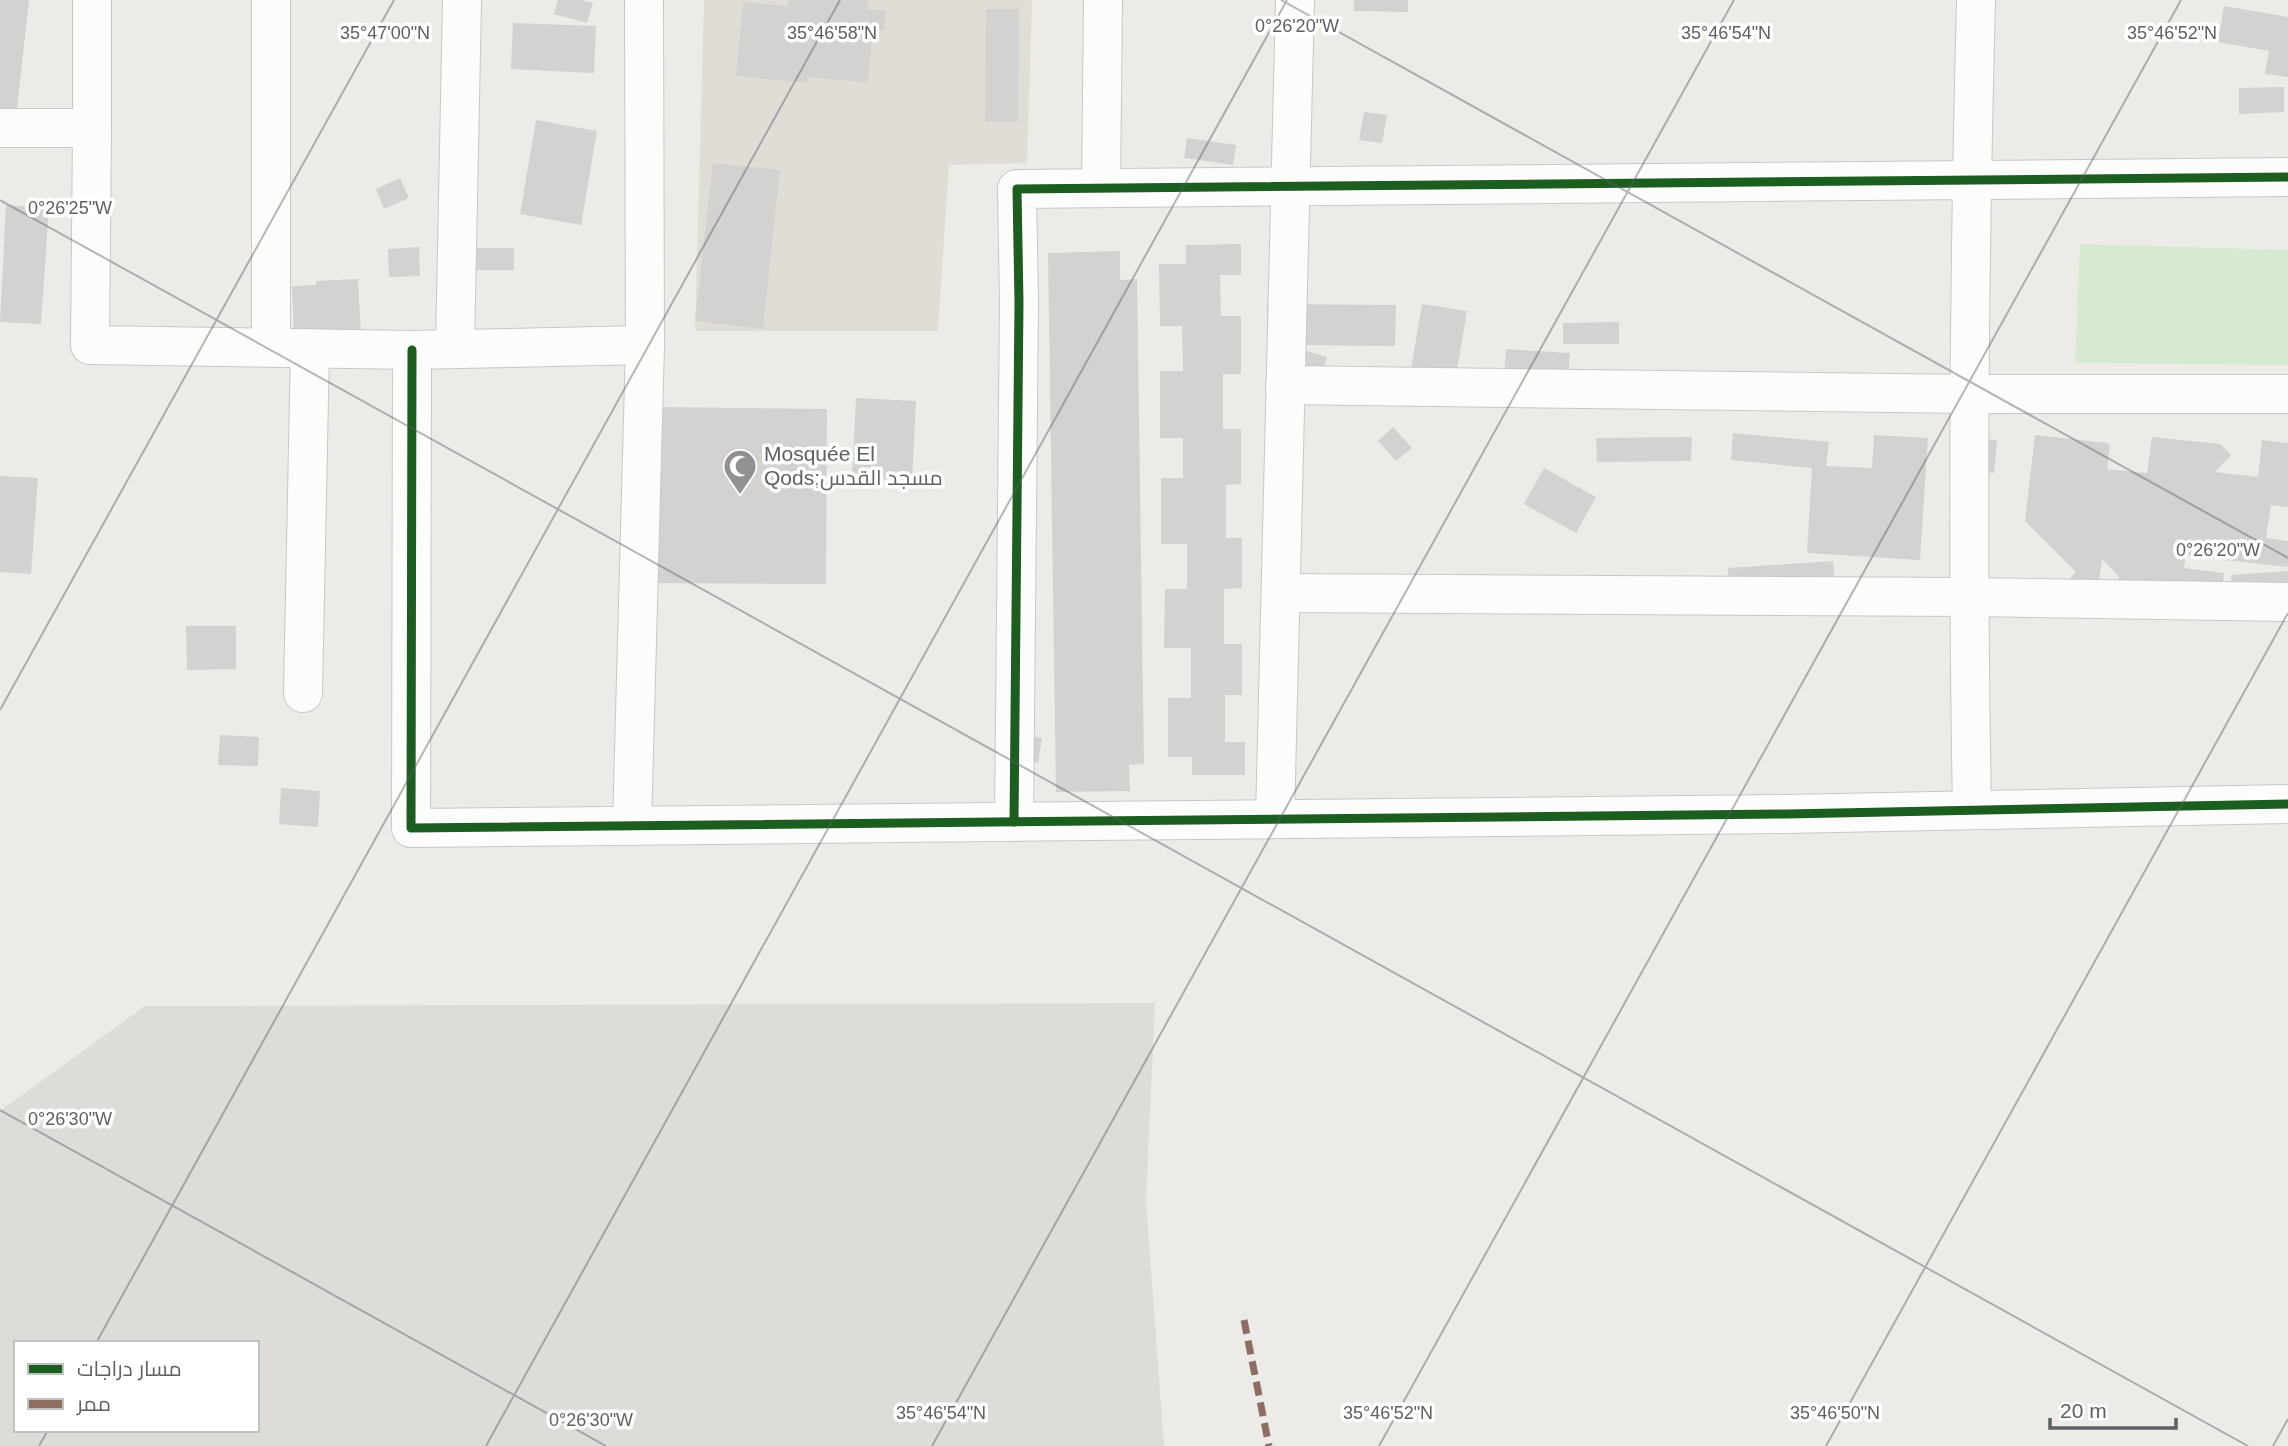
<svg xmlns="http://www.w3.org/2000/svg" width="2288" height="1446" font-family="Arial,Cairo,sans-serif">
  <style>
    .industrial { fill: #dedcd8; fill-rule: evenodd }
    .education { fill: #e0ddd7 }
    .green { fill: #d5ead1 }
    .building { fill: #d4d2d0 }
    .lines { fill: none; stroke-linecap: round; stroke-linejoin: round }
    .street-casing { stroke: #c8c8c8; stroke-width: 40 }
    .street { stroke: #fcfcfb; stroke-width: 38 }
    .quiet { stroke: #8d6e63; stroke-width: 7; stroke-dasharray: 14 7; stroke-linecap: butt }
    .cycleway-casing { stroke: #fff; stroke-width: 13 }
    .cycleway { stroke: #1b5e20; stroke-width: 9 }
    .ticks { fill: none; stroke: #5c6166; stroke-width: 2; stroke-opacity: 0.45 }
    .labels { text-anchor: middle; stroke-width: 7; stroke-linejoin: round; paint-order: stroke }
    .poi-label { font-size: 21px; fill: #5c6166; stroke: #fff; text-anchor: start }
    .ticks-label { font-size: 18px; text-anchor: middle; fill: #5c6166; stroke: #fff; stroke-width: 7; stroke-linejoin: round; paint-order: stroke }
  </style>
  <rect width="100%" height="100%" fill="#edebe7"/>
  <path class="industrial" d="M 1155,1003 L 1146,1200 L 1164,1446 L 0,1446 L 0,1111 L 145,1006 ZM 16,1343 L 257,1343 L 257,1430 L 16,1430 Z"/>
  <path class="education" d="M 704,0 L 1032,0 L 1027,163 L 949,165 L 938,331 L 695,331 Z"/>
  <path class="green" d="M 2080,244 L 2288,250 L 2288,365 L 2075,363 Z"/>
  <g class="building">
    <path d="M 0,0 L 29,0 L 16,118 L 0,116 Z"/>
    <path d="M 558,0 L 581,0 L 593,3 L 587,23 L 554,14 Z"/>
    <path d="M 789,0 L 868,0 L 867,9 L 886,11 L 884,30 L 873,29 L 868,83 L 808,77 L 807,83 L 736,76 L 743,2 L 788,6 Z"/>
    <path d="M 1354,0 L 1408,0 L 1408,12 L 1354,11 Z"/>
    <path d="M 2224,6 L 2288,17 L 2288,77 L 2265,74 L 2269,51 L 2218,42 Z"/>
    <path d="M 986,9 L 1019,9 L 1018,122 L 985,122 Z"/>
    <path d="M 513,23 L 596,26 L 594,73 L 511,69 Z"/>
    <path d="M 2284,87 L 2284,112 L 2239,114 L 2239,88 Z"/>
    <path d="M 1364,112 L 1387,115 L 1382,143 L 1359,140 Z"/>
    <path d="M 536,120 L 597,131 L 581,225 L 520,214 Z"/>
    <path d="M 1187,138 L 1236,145 L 1233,165 L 1184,158 Z"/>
    <path d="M 713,163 L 780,170 L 763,329 L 695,321 Z"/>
    <path d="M 400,178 L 409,198 L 384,209 L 376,189 Z"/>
    <path d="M 6,205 L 49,208 L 41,324 L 0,322 Z"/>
    <path d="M 1241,244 L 1241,275 L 1220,275 L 1221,316 L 1241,316 L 1241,374 L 1223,374 L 1223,429 L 1241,429 L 1241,484 L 1226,485 L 1226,538 L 1242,538 L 1242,588 L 1224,589 L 1224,644 L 1242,644 L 1242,695 L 1225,695 L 1225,742 L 1245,742 L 1245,775 L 1192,775 L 1192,757 L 1168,757 L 1168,698 L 1191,698 L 1191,648 L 1164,648 L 1165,589 L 1187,589 L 1187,544 L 1161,544 L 1161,478 L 1183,478 L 1183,438 L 1160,438 L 1160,371 L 1183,371 L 1182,326 L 1160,326 L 1159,264 L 1186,264 L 1186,245 Z"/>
    <path d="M 419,247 L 420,276 L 389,277 L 388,249 Z"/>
    <rect x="470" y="248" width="44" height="22"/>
    <path d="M 1120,251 L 1120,280 L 1137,279 L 1144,764 L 1129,765 L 1130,791 L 1056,792 L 1048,253 Z"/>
    <path d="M 358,279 L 361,334 L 294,337 L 292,286 L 316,285 L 316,281 Z"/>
    <path d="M 1267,304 L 1396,305 L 1395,346 L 1286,345 L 1327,357 L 1320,382 L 1266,366 L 1273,345 L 1267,345 Z"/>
    <path d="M 1422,304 L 1467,311 L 1456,377 L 1411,369 Z"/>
    <path d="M 1619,322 L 1619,344 L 1563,344 L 1563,323 Z"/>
    <path d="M 1506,349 L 1570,353 L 1568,379 L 1504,375 Z"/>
    <path d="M 856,398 L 916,401 L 912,481 L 852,478 Z"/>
    <path d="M 655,407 L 827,409 L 826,584 L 652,583 Z"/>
    <path d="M 1393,427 L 1412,448 L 1396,461 L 1378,441 Z"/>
    <path d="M 1733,433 L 1829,442 L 1826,466 L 1872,468 L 1874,435 L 1928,438 L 1920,560 L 1807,553 L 1812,468 L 1731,460 Z"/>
    <path d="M 2035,435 L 2107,443 L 2110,446 L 2107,469 L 2147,473 L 2152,437 L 2220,444 L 2231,455 L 2215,472 L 2258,477 L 2262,440 L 2288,443 L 2288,507 L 2271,505 L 2266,538 L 2288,541 L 2288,567 L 2190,556 L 2186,553 L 2184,568 L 2224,573 L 2220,607 L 2117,596 L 2119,577 L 2102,559 L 2097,598 L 2055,594 L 2076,572 L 2025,521 Z"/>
    <path d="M 1692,437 L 1691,461 L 1597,462 L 1596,438 Z"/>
    <path d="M 1961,437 L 1997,440 L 1994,473 L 1958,469 Z"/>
    <path d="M 1544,468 L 1596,497 L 1576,533 L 1524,504 Z"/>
    <path d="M 0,476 L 38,478 L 31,574 L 0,572 Z"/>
    <path d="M 1833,561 L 1835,586 L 1729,594 L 1728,568 Z"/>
    <path d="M 2288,571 L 2288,602 L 2233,605 L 2231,575 Z"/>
    <path d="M 186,626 L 236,626 L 236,669 L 187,670 Z"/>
    <path d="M 1013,733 L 1042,738 L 1038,763 L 1009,757 Z"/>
    <path d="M 220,735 L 259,737 L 258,766 L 218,765 Z"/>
    <path d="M 281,788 L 320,791 L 318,827 L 279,824 Z"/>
  </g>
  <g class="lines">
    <defs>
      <g id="street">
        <path d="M 92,0 L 92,128"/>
        <path d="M 0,128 L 92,128 L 90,345 L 412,350 L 645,345"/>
        <path d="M 1101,188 L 1103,0"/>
        <path d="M 271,347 L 271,0"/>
        <path d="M 455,349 L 462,0"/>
        <path d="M 412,350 L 411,828 L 1787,814 L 2288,804"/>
        <path d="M 1285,385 L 1968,394 L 2288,394"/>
        <path d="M 1281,593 L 1968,597 L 2288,602"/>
        <path d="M 303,693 L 310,348"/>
        <path d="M 1972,810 C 1967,540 1969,270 1976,0"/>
        <path d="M 1275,819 L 1295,0"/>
        <path d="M 1014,822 L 1019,302 L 1017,189 L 2288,177"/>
        <path d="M 632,826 L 645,345 L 644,0"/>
      </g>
    </defs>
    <use href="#street" class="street-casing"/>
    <use href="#street" class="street"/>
    <path class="quiet" d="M 1244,1320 L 1269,1446"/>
    <defs>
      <g id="cycleway">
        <path d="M 412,350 L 411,828 L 1787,814 L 2288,804"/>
        <path d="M 1014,822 L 1019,302 L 1017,189 L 2288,177"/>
      </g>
    </defs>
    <use href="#cycleway" class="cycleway-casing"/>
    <use href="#cycleway" class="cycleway"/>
  </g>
  <path class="ticks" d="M 1281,0 L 2288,558M 0,200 L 2248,1446M 0,710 L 394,0M 0,1110 L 606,1446M 96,1343 L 840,0M 39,1446 L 48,1430M 486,1446 L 1287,0M 932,1446 L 1734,0M 1379,1446 L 2181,0M 1826,1446 L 2288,613M 2273,1446 L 2288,1419"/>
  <defs>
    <symbol id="mosque-pin" viewBox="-11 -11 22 30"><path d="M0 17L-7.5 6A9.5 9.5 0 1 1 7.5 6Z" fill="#8f9193" stroke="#fff"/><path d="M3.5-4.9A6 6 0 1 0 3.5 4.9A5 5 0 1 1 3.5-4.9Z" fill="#fff"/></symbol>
  </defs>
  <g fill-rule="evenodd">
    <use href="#mosque-pin" x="721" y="447" width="38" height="52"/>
  </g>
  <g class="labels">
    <g class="poi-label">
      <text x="764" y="461">Mosquée El<tspan x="764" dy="24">Qods;مسجد القدس</tspan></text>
    </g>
  </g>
  <g class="ticks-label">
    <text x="1297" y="32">0°26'20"W</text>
    <text x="2172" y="39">35°46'52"N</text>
    <text x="385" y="39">35°47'00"N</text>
    <text x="832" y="39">35°46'58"N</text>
    <text x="1726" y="39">35°46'54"N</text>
    <text x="70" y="214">0°26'25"W</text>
    <text x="2218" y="556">0°26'20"W</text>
    <text x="70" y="1125">0°26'30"W</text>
    <text x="941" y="1419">35°46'54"N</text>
    <text x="1388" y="1419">35°46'52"N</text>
    <text x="1835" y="1419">35°46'50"N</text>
    <text x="591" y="1426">0°26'30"W</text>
  </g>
  <rect x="14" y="1341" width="245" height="91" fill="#ffffff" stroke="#bec0c2" stroke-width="2"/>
  <rect x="28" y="1364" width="35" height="10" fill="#1b5e20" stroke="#bec0c2" stroke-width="2"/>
  <text x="77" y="1376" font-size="21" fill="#5c6166">مسار دراجات</text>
  <rect x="28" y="1399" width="35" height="10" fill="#8d6e63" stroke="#bec0c2" stroke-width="2"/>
  <text x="77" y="1411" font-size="21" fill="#5c6166">ممر</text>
  <path d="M2050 1418v10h126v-10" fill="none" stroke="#5c6166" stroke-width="3.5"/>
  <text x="2060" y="1418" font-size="21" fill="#5c6166" stroke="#ffffff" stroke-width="5" paint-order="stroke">20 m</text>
</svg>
